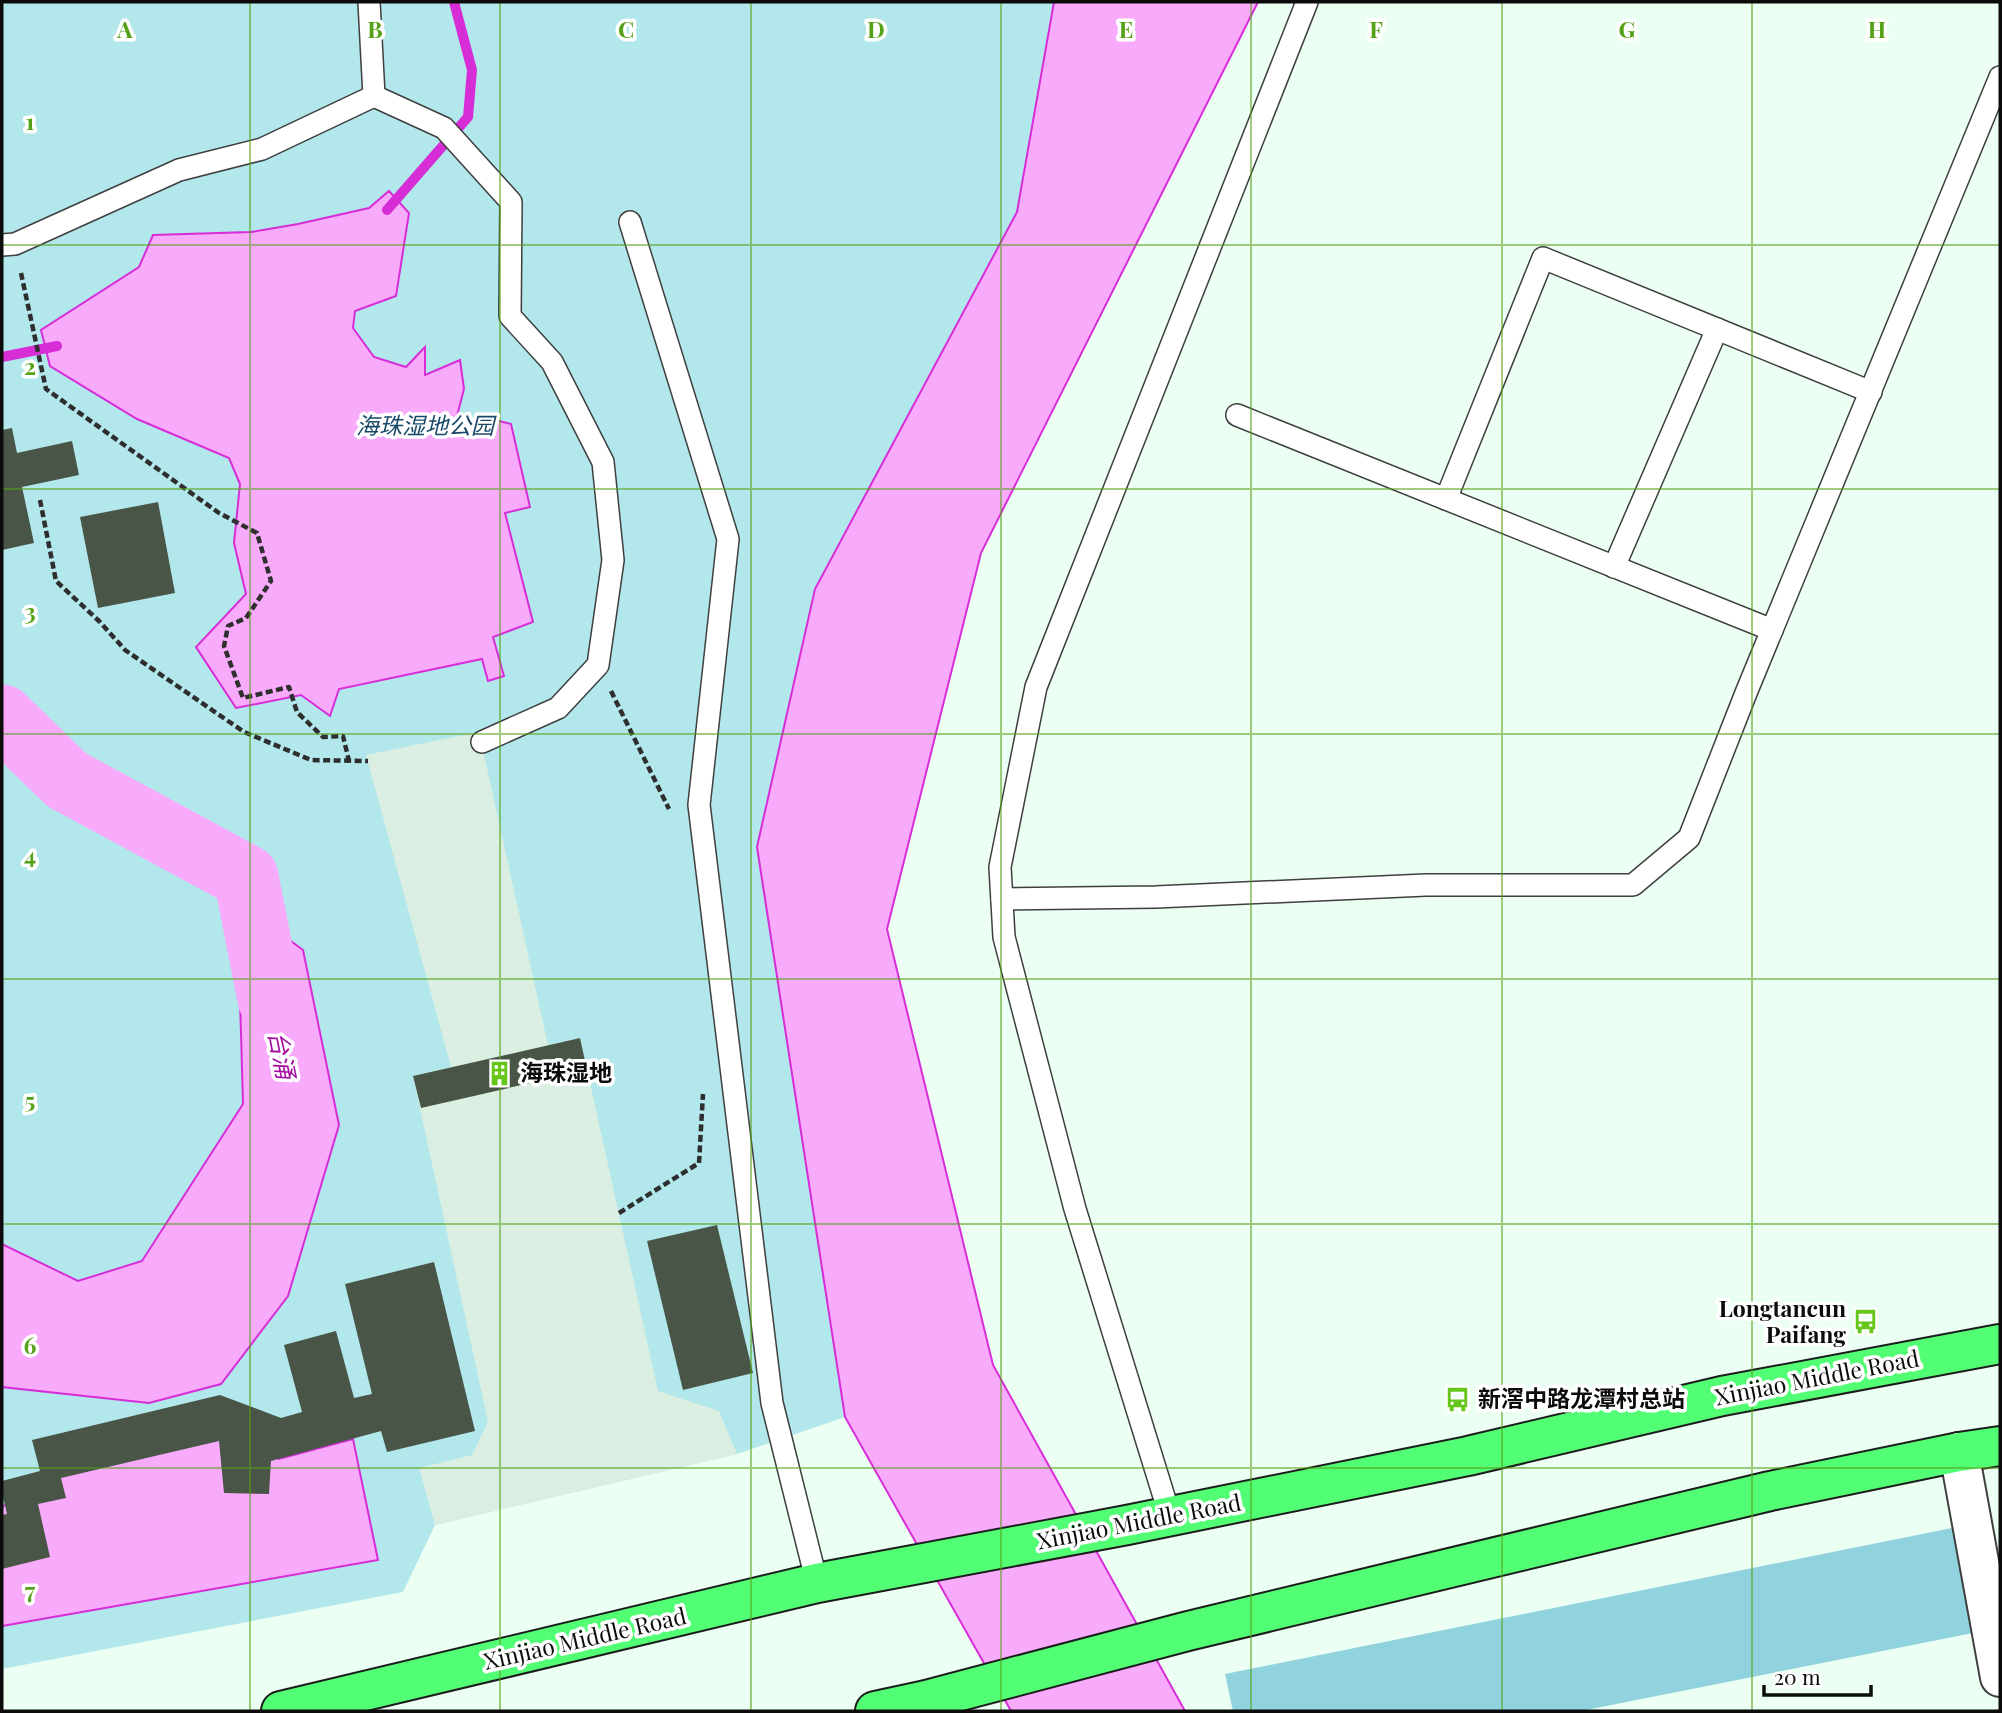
<svg xmlns="http://www.w3.org/2000/svg" width="2002" height="1713" font-family="'Playfair Display','Noto Sans SC',serif">
  <style>
    .green { fill: #b2e7ec }
    .forest { fill: #90d2de }
    .plaza { fill: #daefe1 }
    .water { fill: #f9abfb; stroke: #d72dd7; stroke-width: 2 }
    .lines { fill: none; stroke-linecap: round; stroke-linejoin: round }
    .stream { stroke: #d72dd7; stroke-width: 10 }
    .river { stroke: #f9abfb; stroke-width: 65 }
    .building { fill: #485547 }
    .service-casing { stroke: #3f3f3f; stroke-width: 24 }
    .minor-casing { stroke: #3f3f3f; stroke-width: 42 }
    .trunk-casing { stroke: #1d1d1d; stroke-width: 42 }
    .path { stroke: #2e2e2e; stroke-width: 4.5; stroke-dasharray: 7 3.5; stroke-linecap: butt }
    .service { stroke: #fff; stroke-width: 21 }
    .minor { stroke: #fff; stroke-width: 38 }
    .trunk { stroke: #52ff74; stroke-width: 38 }
    .grid { fill: none; stroke: #55a117; stroke-width: 2; stroke-opacity: 0.55 }
    .labels { text-anchor: middle; stroke-width: 7; stroke-linejoin: round; paint-order: stroke }
    .park-label { font-size: 23px; font-style: italic; fill: #184868; stroke: #fff }
    .poi-label { font-size: 23px; font-weight: bold; fill: #0c0c0c; stroke: #fff; text-anchor: start }
    .street-label { font-size: 23px; fill: #0c0c0c; stroke: #fff }
    .water-label { font-size: 24px; font-style: italic; fill: #a60da1; stroke: #fff }
    .grid-label { font-size: 23px; text-anchor: middle; font-weight: bold; fill: #55a117; stroke: #fff; stroke-width: 7; stroke-linejoin: round; paint-order: stroke }
  </style>
  <rect width="100%" height="100%" fill="#ebfff3"/>
  <path class="green" d="M 2,2 L 1054,2 L 1017,212 L 815,589 L 757,847 L 845,1417 L 737,1454 L 435,1525 L 403,1592 L 2,1669 Z"/>
  <path class="forest" d="M 1952,1528 L 1973,1633 L 1581,1711 L 1233,1711 L 1225,1674 Z"/>
  <path class="plaza" d="M 479,732 L 548,1045 L 580,1038 L 658,1391 L 719,1411 L 737,1454 L 435,1525 L 419,1468 L 472,1455 L 488,1422 L 413,1076 L 451,1067 L 366,755 Z"/>
  <g class="water">
    <path d="M 1054,2 L 1258,2 L 981,553 L 887,929 L 993,1365 L 1185,1711 L 1011,1711 L 845,1417 L 757,847 L 815,589 L 1017,212 Z"/>
    <path d="M 389,191 L 409,213 L 396,296 L 355,311 L 353,328 L 374,357 L 406,367 L 425,347 L 425,375 L 460,360 L 464,389 L 457,416 L 482,436 L 491,419 L 511,424 L 530,507 L 505,513 L 533,622 L 493,637 L 504,676 L 488,681 L 482,659 L 339,689 L 330,716 L 301,695 L 236,708 L 196,647 L 246,594 L 234,543 L 240,484 L 229,458 L 137,419 L 50,366 L 41,330 L 139,267 L 153,235 L 251,232 L 298,224 L 369,208 Z"/>
    <path d="M 253,913 L 303,950 L 339,1125 L 288,1296 L 221,1384 L 149,1403 L 2,1387 L 2,1244 L 78,1281 L 142,1261 L 243,1104 L 239,963 Z"/>
    <path d="M 218,1426 L 279,1459 L 353,1439 L 378,1560 L 2,1626 L 2,1507 L 60,1470 Z"/>
  </g>
  <g class="lines">
    <g class="stream">
      <path d="M 387,210 L 468,117 L 472,70 L 454,2"/>
      <path d="M 2,357 L 57,346"/>
    </g>
    <path class="river" d="M 2,717 L 67,780 L 246,877 L 270,999"/>
  </g>
  <g class="building">
    <path d="M 12,428 L 17,453 L 72,441 L 79,475 L 22,487 L 34,543 L 2,550 L 2,430 Z"/>
    <path d="M 158,502 L 175,593 L 98,608 L 80,517 Z"/>
    <path d="M 580,1038 L 587,1070 L 421,1108 L 413,1076 Z"/>
    <path d="M 717,1225 L 753,1373 L 683,1390 L 647,1241 Z"/>
    <path d="M 434,1262 L 475,1431 L 387,1452 L 381,1431 L 271,1461 L 269,1494 L 224,1493 L 219,1441 L 61,1478 L 66,1498 L 38,1504 L 50,1557 L 2,1569 L 2,1515 L 7,1514 L 2,1493 L 2,1481 L 40,1471 L 32,1440 L 220,1395 L 281,1418 L 302,1412 L 284,1345 L 336,1331 L 354,1398 L 372,1394 L 345,1284 Z"/>
  </g>
  <g class="lines">
    <defs>
      <g id="service">
        <path d="M 369,2 L 374,96"/>
        <path d="M 630,222 L 728,539 L 699,805 L 772,1403 L 817,1583"/>
        <path d="M 2,245 L 15,244 L 179,170 L 262,149 L 374,96 L 444,128 L 511,202 L 510,316 L 552,362 L 603,462 L 613,560 L 598,665 L 558,708 L 482,742"/>
        <path d="M 1237,415 L 1772,630"/>
        <path d="M 1446,499 L 1543,258 L 1871,392"/>
        <path d="M 1614,567 L 1717,329"/>
        <path d="M 1002,899 L 1156,897 L 1426,885 L 1633,885 L 1689,838 L 1746,693 L 2000,77"/>
        <path d="M 1170,1516 L 1075,1209 L 1004,937 L 1000,867 L 1036,687 L 1307,2"/>
      </g>
      <path id="minor" d="M 1959,1452 L 2000,1677"/>
      <g id="trunk">
        <path d="M 281,1711 L 817,1583 L 1127,1525 L 1468,1456 L 1722,1396 L 2000,1344"/>
        <path d="M 875,1711 L 926,1700 L 1188,1631 L 1770,1491 L 1959,1452 L 2000,1446"/>
      </g>
    </defs>
    <use href="#service" class="service-casing"/>
    <use href="#minor" class="minor-casing"/>
    <use href="#trunk" class="trunk-casing"/>
    <g class="path">
      <path d="M 21,273 L 46,389 L 219,513 L 257,533 L 271,581 L 246,618 L 228,626 L 224,646 L 243,698 L 289,687 L 297,712 L 323,737 L 343,736 L 349,761"/>
      <path d="M 40,500 L 56,581 L 100,622 L 125,650 L 244,732 L 311,760 L 368,761"/>
      <path d="M 611,691 L 669,809"/>
      <path d="M 619,1213 L 699,1163 L 703,1094"/>
    </g>
    <use href="#service" class="service"/>
    <use href="#minor" class="minor"/>
    <use href="#trunk" class="trunk"/>
  </g>
  <path class="grid" d="M 250,2 L 250,1711M 500,2 L 500,1711M 751,2 L 751,1711M 1001,2 L 1001,1711M 1251,2 L 1251,1711M 1502,2 L 1502,1711M 1752,2 L 1752,1711M 2,245 L 2000,245M 2,489 L 2000,489M 2,734 L 2000,734M 2,979 L 2000,979M 2,1224 L 2000,1224M 2,1468 L 2000,1468"/>
  <defs>
    <symbol id="building-bare" viewBox="-9 -9 18 18"><path d="M-4-6H4V6H1V3H-1V6H-4ZM-2.5-4.3h1.7v1.8h-1.7ZM.8-4.3h1.7v1.8H.8ZM-2.5-1h1.7V.8h-1.7ZM.8-1h1.7V.8H.8Z" fill="#67c61a" stroke="#fff" stroke-width="2.5" paint-order="stroke"/></symbol>
    <symbol id="bus-bare" viewBox="-9 -9 18 18"><path d="M-5-6H5V4H4V6H2V4H-2V6H-4V4H-5ZM-3.5-4V0h7V-4ZM-3.5 1.2v1.5H-2V1.2ZM2 1.2v1.5H3.5V1.2Z" fill="#67c61a" stroke="#fff" stroke-width="2.5" paint-order="stroke"/></symbol>
  </defs>
  <g fill-rule="evenodd">
    <use href="#building-bare" x="482" y="1056" width="35" height="35"/>
    <use href="#bus-bare" x="1848" y="1304" width="35" height="35"/>
    <use href="#bus-bare" x="1440" y="1382" width="35" height="35"/>
  </g>
  <g class="labels">
    <g class="park-label">
      <text x="425" y="434">海珠湿地公园</text>
    </g>
    <g class="poi-label">
      <text x="520" y="1081">海珠湿地</text>
      <text x="1846" y="1317" text-anchor="end">Longtancun<tspan x="1846" dy="26">Paifang</tspan></text>
      <text x="1478" y="1407">新滘中路龙潭村总站</text>
    </g>
    <g class="street-label">
      <text transform="translate(1817 1378) rotate(-11)" y="8">Xinjiao Middle Road</text>
      <text transform="translate(1139 1522) rotate(-11)" y="8">Xinjiao Middle Road</text>
      <text transform="translate(585 1639) rotate(-13)" y="8">Xinjiao Middle Road</text>
    </g>
    <g class="water-label">
      <text transform="translate(281 1055) rotate(79)" y="8">台涌</text>
    </g>
  </g>
  <g class="grid-label">
    <text x="125" y="38">A</text>
    <text x="375" y="38">B</text>
    <text x="626" y="38">C</text>
    <text x="876" y="38">D</text>
    <text x="1126" y="38">E</text>
    <text x="1376" y="38">F</text>
    <text x="1627" y="38">G</text>
    <text x="1877" y="38">H</text>
    <text x="30" y="130">1</text>
    <text x="30" y="375">2</text>
    <text x="30" y="620">3</text>
    <text x="30" y="864">4</text>
    <text x="30" y="1109">5</text>
    <text x="30" y="1354">6</text>
    <text x="30" y="1599">7</text>
  </g>
  <rect width="2002" height="1713" fill="none" stroke="#0c0c0c" stroke-width="7"/>
  <path d="M1764 1685v10h107v-10" fill="none" stroke="#0c0c0c" stroke-width="3.5"/>
  <text x="1774" y="1685" font-size="21" fill="#0c0c0c" stroke="#ffffff" stroke-width="5" paint-order="stroke">20 m</text>
</svg>
